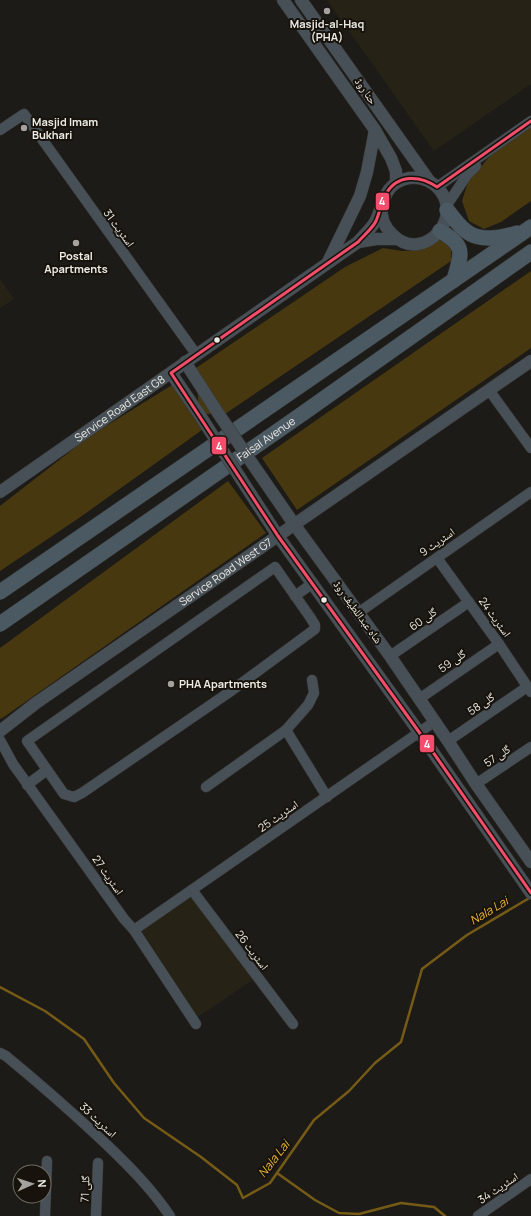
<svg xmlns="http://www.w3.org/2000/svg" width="531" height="1216" font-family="Manrope,'Noto Naskh Arabic',sans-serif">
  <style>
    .built { fill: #272216 }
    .green { fill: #48380f }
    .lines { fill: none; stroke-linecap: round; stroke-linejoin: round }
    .stream { stroke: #765b16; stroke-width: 2.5 }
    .minor-casing { stroke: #393836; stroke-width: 11 }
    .tertiary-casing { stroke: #393836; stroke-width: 13 }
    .primary-casing { stroke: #393836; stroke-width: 16 }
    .minor { stroke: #475056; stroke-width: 10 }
    .tertiary { stroke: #475056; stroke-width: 12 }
    .primary { stroke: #4a5962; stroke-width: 15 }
    .tertiary-bridge-casing { stroke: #393836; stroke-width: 13; stroke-linecap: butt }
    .tertiary-bridge { stroke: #475056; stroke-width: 12 }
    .bus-1-casing { stroke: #17130c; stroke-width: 6 }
    .bus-1 { stroke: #f44d6c; stroke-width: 3 }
    .poi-dot { fill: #a4a29e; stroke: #17130c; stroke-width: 1.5 }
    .bus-dot { fill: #edebe6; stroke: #17130c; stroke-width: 1.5 }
    .labels { text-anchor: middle; stroke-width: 4; stroke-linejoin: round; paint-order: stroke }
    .poi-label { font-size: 11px; font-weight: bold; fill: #edebe6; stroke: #17130c }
    .street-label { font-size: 11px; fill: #edebe6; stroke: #17130c }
    .water-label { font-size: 12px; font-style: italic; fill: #e9b533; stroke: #17130c }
    .line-badge { stroke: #17130c; stroke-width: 1.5 }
    .badge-label { font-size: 11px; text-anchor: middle; font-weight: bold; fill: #fff }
  </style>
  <rect width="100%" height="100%" fill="#1d1b18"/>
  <g class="built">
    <path d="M 327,0 L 531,0 L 531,84 L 434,151 Z"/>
    <path d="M 0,279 L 14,299 L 0,308 Z"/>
    <path d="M 191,896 L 254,979 L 198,1017 L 141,930 Z"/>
  </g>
  <g class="green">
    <path d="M 531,124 L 531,201 L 501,222 L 484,229 L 469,221 L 462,201 L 468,182 L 495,150 Z"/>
    <path d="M 439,240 L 451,243 L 451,261 L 225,414 L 199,414 L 196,368 L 345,267 L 383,248 L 402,251 L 421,250 Z"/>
    <path d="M 531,271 L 531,348 L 297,510 L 262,458 Z"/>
    <path d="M 172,385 L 202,430 L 79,518 L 0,571 L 0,506 L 90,436 Z"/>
    <path d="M 228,481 L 266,533 L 1,719 L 0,718 L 0,648 Z"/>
  </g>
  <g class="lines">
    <g class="stream">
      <path d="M 0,987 L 45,1011 L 84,1039 L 114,1083 L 144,1118 L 201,1157 L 237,1185 L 243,1198 L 270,1183 L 314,1120 L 349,1091 L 375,1063 L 401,1042 L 422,969 L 467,935 L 531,897"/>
      <path d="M 277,1173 L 315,1200 L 339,1213 L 359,1214 L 401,1203 L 434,1207 L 445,1216"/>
    </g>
    <defs>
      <g id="minor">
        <path d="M 0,130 L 24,114 L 196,354"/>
        <path d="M 437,187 L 531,121"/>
        <path d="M 447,205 L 467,175 L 476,166"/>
        <path d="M 489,390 L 531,448"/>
        <path d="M 437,558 L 499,644 L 531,692"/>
        <path d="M 275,567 L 310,617 L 315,625 L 315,629 L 231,691 L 82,793 L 74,797 L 64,794 L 27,741 Z"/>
        <path d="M 295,596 L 313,583"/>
        <path d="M 358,613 L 531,492"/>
        <path d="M 390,656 L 469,602"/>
        <path d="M 419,699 L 499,644"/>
        <path d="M 286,730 L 327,797"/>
        <path d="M 0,740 L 13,764 L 124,919 L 134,930 L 196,1024"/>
        <path d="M 448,741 L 527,687"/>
        <path d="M 476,784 L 531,747"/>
        <path d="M 27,785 L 47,770"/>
        <path d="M 206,787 L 286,730 L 308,705 L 314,693 L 312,680"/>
        <path d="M 192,890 L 293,1024"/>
        <path d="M 134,930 L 434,722"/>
        <path d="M 0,1053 L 6,1056 C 40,1084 73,1113 105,1143 C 129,1166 151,1188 170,1216"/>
        <path d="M 45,1216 L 47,1161"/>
        <path d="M 96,1216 L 98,1163"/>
        <path d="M 478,1216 L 531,1179"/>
      </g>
      <g id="tertiary">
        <path d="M 283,0 L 375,130 L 391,158 L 396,171 L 396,183"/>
        <path d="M 301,0 L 430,182"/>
        <path d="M 358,242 L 376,239 L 396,239"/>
        <path d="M 328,262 L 360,196 L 367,172 L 375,130"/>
        <path d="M 185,362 L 220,416"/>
        <path d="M 171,373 L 199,414"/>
        <path d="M 256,469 L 294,524 L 390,656 L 448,741 L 476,784 L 531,862"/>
        <path d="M 241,479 L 278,536 L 419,732 L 531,893"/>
        <path id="s1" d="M 0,492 L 358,242 C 363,236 371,229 375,222 C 384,205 383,185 405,179 C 416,176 428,179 436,186 C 468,216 423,265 393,235 C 384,227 382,219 381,208"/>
        <path id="s2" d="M 0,731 L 36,703 L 531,361"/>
      </g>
      <g id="primary">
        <path d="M 447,210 C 453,217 458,225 466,231 C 479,242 502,238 517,233"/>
        <path d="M 440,231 C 467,246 461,254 454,280"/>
        <path d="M 0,592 L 531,227"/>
        <path id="s3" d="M 0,624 L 302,414 L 531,252"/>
      </g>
    </defs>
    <use href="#minor" class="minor-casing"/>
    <use href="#tertiary" class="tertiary-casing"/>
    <use href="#primary" class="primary-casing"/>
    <use href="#minor" class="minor"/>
    <use href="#tertiary" class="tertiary"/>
    <use href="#primary" class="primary"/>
    <defs>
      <g id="tertiary-bridge">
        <path d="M 199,414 L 241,479"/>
        <path d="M 220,416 L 256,469"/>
      </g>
    </defs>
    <use href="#tertiary-bridge" class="tertiary-bridge-casing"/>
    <use href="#tertiary-bridge" class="tertiary-bridge"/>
    <defs>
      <path id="bus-1" d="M 531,121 L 437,187 C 420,175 397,174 386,194 C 381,202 380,212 376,221 C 372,229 364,235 358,242 L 171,373 L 278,536 L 419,732 L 531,893"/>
    </defs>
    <use href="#bus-1" class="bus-1-casing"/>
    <use href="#bus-1" class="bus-1"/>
  </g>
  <g class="poi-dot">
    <circle cx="327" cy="11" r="4"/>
    <circle cx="24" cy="128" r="4"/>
    <circle cx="76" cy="243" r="4"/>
    <circle cx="171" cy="684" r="4"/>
  </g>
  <g class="bus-dot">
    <circle cx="217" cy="340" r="3.5"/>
    <circle cx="324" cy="600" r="3.5"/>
  </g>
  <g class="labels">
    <g class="poi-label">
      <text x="327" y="28">Masjid-al-Haq<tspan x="327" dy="13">(PHA)</tspan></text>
      <text x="32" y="126" text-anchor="start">Masjid Imam<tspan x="32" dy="13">Bukhari</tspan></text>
      <text x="76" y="260">Postal<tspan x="76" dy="13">Apartments</tspan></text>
      <text x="179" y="688" text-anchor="start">PHA Apartments</text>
    </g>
    <g class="street-label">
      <text transform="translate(366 91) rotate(55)" y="4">حنا روڈ</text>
      <text transform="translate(119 228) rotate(54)" y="4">اسٹریٹ 31</text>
      <text dy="4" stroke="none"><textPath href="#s1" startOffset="146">Service Road East G8</textPath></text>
      <text dy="4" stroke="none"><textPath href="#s3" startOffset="324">Faisal Avenue</textPath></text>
      <text transform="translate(437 542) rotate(-35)" y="4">اسٹریٹ 9</text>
      <text dy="4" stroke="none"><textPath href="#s2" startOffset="276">Service Road West G7</textPath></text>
      <text transform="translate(358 612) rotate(54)" y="4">شاہ عبداللطیف روڈ</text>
      <text transform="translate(495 617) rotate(54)" y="4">اسٹریٹ 24</text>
      <text transform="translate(423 619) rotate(-35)" y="4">گلی 60</text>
      <text transform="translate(452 661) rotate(-35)" y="4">گلی 59</text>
      <text transform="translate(481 704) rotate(-34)" y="4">گلی 58</text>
      <text transform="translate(497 756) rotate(-34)" y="4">گلی 57</text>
      <text transform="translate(278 816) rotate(-35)" y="4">اسٹریٹ 25</text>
      <text transform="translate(108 875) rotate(55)" y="4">اسٹریٹ 27</text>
      <text transform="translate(252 950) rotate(53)" y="4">اسٹریٹ 26</text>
      <text transform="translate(98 1120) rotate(43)" y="4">اسٹریٹ 33</text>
      <text transform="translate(498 1188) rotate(-34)" y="4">اسٹریٹ 34</text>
      <text transform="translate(85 1189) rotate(-88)" y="4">گلی 71</text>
    </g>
    <g class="water-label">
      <text transform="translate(489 911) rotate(-31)" y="4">Nala Lai</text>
      <text transform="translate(274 1159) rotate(-52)" y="4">Nala Lai</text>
    </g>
  </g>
  <g class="line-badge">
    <rect x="375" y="192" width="15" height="19" rx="4" fill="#f44d6c"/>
    <rect x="211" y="436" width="16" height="19" rx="4" fill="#f44d6c"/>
    <rect x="419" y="734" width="16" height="19" rx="4" fill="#f44d6c"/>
  </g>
  <g class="badge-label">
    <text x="382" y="205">4</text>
    <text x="219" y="450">4</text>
    <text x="427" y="748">4</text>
  </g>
  <g transform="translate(32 1184) rotate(87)"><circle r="19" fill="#17130c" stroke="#6d6963"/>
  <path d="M0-3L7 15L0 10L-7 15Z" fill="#a4a29e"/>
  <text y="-6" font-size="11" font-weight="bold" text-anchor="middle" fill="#edebe6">N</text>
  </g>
</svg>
